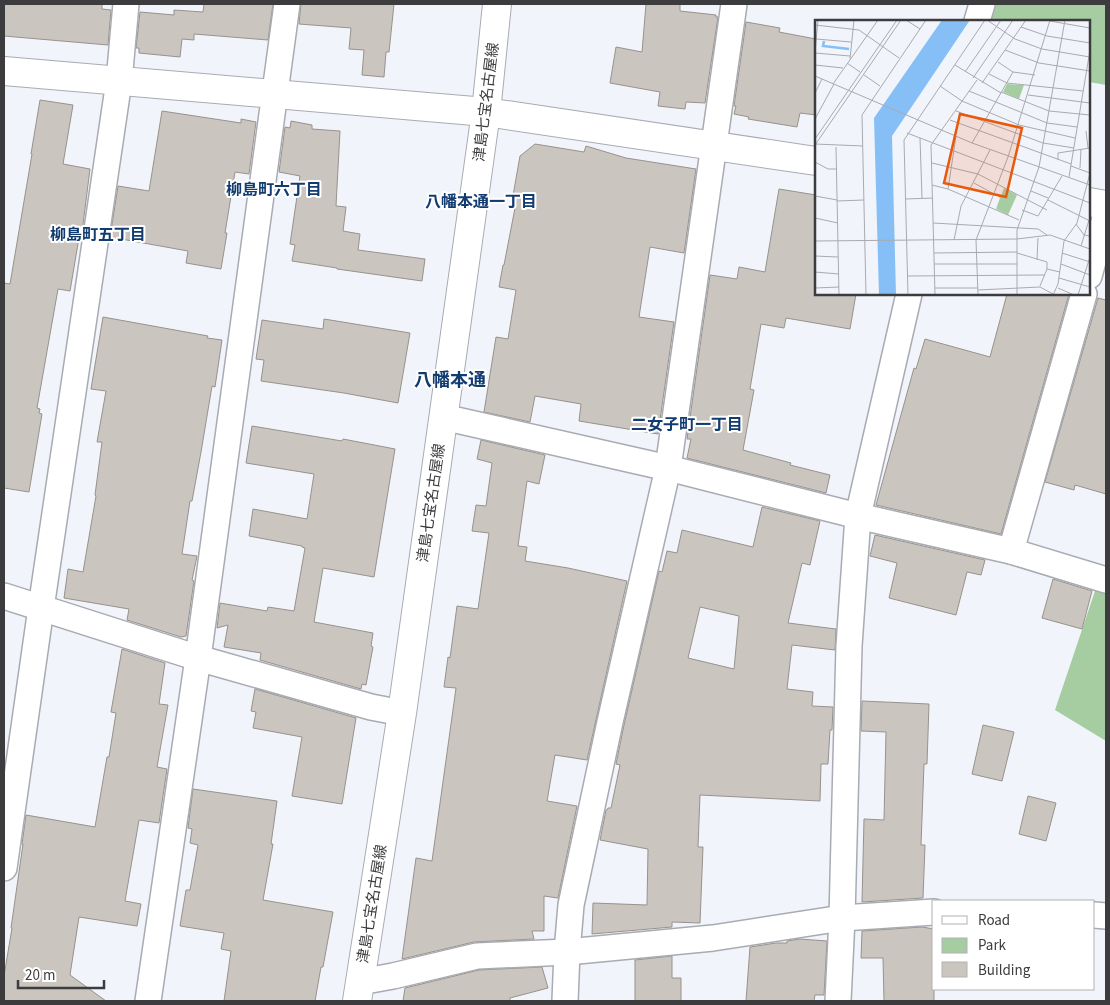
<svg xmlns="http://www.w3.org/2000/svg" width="1110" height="1005" font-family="'Source Sans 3','Noto Sans JP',sans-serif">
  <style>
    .green { fill: #a6cda2 }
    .building { fill: #cbc5bf; stroke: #97928c; fill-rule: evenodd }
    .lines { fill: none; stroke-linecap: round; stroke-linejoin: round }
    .minor-casing { stroke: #a9abb2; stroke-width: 28 }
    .tertiary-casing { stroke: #a9abb2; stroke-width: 30 }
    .secondary-casing { stroke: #a9abb2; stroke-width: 30 }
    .minor { stroke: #fff; stroke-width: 25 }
    .tertiary { stroke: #fff; stroke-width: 28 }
    .secondary { stroke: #fff; stroke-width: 28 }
    .labels { text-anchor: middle; stroke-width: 4; stroke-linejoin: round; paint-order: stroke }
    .street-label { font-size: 15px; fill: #3c3c3f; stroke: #fff }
    .neighbourhood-label { font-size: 16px; font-weight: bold; fill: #123c70; stroke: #fff }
    .quarter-label { font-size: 18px; font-weight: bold; fill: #123c70; stroke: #fff }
    .inset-river { fill: none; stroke: #86bff5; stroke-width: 2.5 }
    .inset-road { fill: none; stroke: #a9aab0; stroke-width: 1 }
    .view { fill: #e8590c; fill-opacity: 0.15; stroke: #e8590c; stroke-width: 2.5 }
    .inset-edge { fill: none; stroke: #3c3c3f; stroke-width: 2.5 }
  </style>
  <rect width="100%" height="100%" fill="#f2f4fb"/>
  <g class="green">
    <path d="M 994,4 L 1106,4 L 1106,85 L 1089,82 L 1089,21 L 990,21 Z"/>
    <path d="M 1097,585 L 1106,588 L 1106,741 L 1055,710 Z"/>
  </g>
  <g class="building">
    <path d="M 4,4 L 102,4 L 102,9 L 111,10 L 108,45 L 4,36 Z"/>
    <path d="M 204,4 L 273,4 L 268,40 L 194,34 L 194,40 L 182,39 L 180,57 L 139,53 L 139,48 L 136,48 L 140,12 L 174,15 L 174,10 L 203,12 Z"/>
    <path d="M 301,4 L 394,4 L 389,52 L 386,52 L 384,77 L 362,75 L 364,50 L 349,49 L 351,28 L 299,24 Z"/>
    <path d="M 646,4 L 680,4 L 680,11 L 716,15 L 716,17 L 718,17 L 705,103 L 686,102 L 685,109 L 658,106 L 660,92 L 610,83 L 616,47 L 642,52 Z"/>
    <path d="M 746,22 L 780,28 L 779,32 L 816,39 L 816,115 L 800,113 L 797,127 L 748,119 L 749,117 L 734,114 L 736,106 L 734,106 Z"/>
    <path d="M 40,100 L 73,105 L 63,164 L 90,169 L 82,232 L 80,232 L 70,291 L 58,289 L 37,408 L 40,409 L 39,413 L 42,414 L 29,492 L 4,488 L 4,283 L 10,284 L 32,154 L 31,154 Z"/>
    <path d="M 162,111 L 241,123 L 241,119 L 256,122 L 249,174 L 235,172 L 225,233 L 227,233 L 221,269 L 186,263 L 188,251 L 110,237 L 118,186 L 149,191 Z"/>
    <path d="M 291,121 L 312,125 L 312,129 L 340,131 L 336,206 L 346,207 L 343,231 L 360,234 L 358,250 L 425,259 L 422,281 L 337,269 L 337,268 L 292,261 L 295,245 L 290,244 L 300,176 L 279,172 L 285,127 L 290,128 Z"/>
    <path d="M 535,144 L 584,152 L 586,146 L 626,158 L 696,169 L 684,253 L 650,247 L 639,317 L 674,322 L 658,434 L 579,421 L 581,404 L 535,396 L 530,422 L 484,412 L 496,337 L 508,339 L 516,290 L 499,287 L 503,265 L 504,265 L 515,208 L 511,207 L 520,156 Z"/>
    <path d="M 779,189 L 816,195 L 816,294 L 856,294 L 850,329 L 786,318 L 784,328 L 761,324 L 750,389 L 754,390 L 743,450 L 791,463 L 790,465 L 830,475 L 826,493 L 687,458 L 691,439 L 687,439 L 710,275 L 737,279 L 739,267 L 765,272 Z"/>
    <path d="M 1007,294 L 1069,294 L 1001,534 L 876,505 L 914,368 L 916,369 L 925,339 L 990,357 Z"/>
    <path d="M 1098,298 L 1106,300 L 1106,494 L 1075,485 L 1074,490 L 1045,482 Z"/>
    <path d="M 103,317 L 208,336 L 207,338 L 222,340 L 215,387 L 212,386 L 201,452 L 192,501 L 190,501 L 182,554 L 197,556 L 192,580 L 194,581 L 186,636 L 181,637 L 127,620 L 129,609 L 64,598 L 68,569 L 83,572 L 96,496 L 95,495 L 102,442 L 97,442 L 106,391 L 91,389 Z"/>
    <path d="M 324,319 L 410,333 L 398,403 L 344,393 L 261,381 L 264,360 L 256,359 L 262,320 L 323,329 Z"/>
    <path d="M 252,426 L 342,441 L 343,439 L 395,449 L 374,577 L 323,568 L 314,622 L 373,633 L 371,646 L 373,647 L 366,685 L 362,684 L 361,689 L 260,660 L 261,653 L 224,647 L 228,625 L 217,628 L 220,603 L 267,611 L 268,607 L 294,611 L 305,548 L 302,547 L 302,546 L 249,536 L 253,509 L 307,519 L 314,474 L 246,463 Z"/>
    <path d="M 481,440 L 545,455 L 539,484 L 527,481 L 518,546 L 527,547 L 525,561 L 568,568 L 627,581 L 587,760 L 555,755 L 547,801 L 577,806 L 558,898 L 544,896 L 544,931 L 532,931 L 534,939 L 474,942 L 402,959 L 416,858 L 432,861 L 456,688 L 444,687 L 448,657 L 450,658 L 457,606 L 478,609 L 489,533 L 472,531 L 476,505 L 486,506 L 492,463 L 477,459 Z"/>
    <path d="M 762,507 L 820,521 L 810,565 L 802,563 L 788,623 L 836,629 L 835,650 L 792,645 L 787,689 L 813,692 L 812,706 L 833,707 L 832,730 L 830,730 L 828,764 L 821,764 L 820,801 L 700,795 L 698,847 L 703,847 L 700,923 L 672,922 L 672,927 L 592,934 L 593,903 L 647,905 L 648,849 L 600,840 L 606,810 L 607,810 L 608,808 L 611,808 L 620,765 L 616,764 L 624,725 L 659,571 L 662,572 L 667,551 L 677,553 L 682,530 L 753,547 ZM 700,607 L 739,616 L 734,669 L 688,658 Z"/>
    <path d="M 875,535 L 985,560 L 981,575 L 967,572 L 956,615 L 889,598 L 897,563 L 870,556 Z"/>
    <path d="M 1053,579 L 1092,591 L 1082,629 L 1042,618 Z"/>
    <path d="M 122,649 L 165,663 L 159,704 L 168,705 L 157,767 L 167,769 L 159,823 L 139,820 L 125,901 L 141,904 L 137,926 L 79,917 L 70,975 L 106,1001 L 4,1001 L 4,976 L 12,928 L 11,928 L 23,844 L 22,844 L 26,815 L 95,827 L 107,757 L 109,757 L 116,713 L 111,712 Z"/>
    <path d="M 255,689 L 356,718 L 342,804 L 292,796 L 302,737 L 253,728 L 256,712 L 251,711 Z"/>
    <path d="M 862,701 L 929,704 L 927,764 L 924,764 L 921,845 L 925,845 L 923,898 L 862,902 L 864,819 L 884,820 L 886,732 L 861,731 Z"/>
    <path d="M 983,725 L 1014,732 L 1002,781 L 972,774 Z"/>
    <path d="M 193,789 L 277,801 L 271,844 L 273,844 L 263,900 L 333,912 L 323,967 L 321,967 L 315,1001 L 224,1001 L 231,951 L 221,949 L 224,933 L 180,926 L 186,890 L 190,890 L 198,845 L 190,843 L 192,829 L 188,828 Z"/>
    <path d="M 1028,796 L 1056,803 L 1046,841 L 1019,834 Z"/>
    <path d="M 922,927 L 934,929 L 934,1001 L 884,1001 L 883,958 L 861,958 L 862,931 Z"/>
    <path d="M 800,939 L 827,941 L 824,995 L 815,995 L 814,1001 L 746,1001 L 750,947 L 776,943 L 787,943 L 787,941 Z"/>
    <path d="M 672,956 L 672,978 L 681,978 L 681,1001 L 635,1001 L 635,960 Z"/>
    <path d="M 542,967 L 548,988 L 510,998 L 510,1001 L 403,1001 L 405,988 L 479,970 Z"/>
  </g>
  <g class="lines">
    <defs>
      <g id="minor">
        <path d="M 977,21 L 982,4"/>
        <path d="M 1089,276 L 1106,214"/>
        <path d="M 443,417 L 668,468 L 858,516 L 1011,551 L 1106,580"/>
        <path d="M 1011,551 L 1084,294"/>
        <path d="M 4,596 L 198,658 L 371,707 L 402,713"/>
        <path d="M 4,868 L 41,608 L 119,81 L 126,4"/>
        <path d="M 1094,915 L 1106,916"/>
        <path d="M 360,982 L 393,976 L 477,956 L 567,952 L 713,938 L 842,918 L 934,912"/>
        <path d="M 148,1001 L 198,658 L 287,4"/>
        <path d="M 565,1001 L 567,952 L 571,905 L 610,722 L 668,468 L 734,4"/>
        <path d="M 838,1001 L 842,918 L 849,646 L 858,516 L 909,294"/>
      </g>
      <g id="tertiary">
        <path d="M 4,71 L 486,112 L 816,161"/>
        <path d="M 1089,202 L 1106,205"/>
      </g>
      <path id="secondary" d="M 357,1001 L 402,713 L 486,112 L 497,4"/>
    </defs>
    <use href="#minor" class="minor-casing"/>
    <use href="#tertiary" class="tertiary-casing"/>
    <use href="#secondary" class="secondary-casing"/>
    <use href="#minor" class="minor"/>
    <use href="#tertiary" class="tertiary"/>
    <use href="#secondary" class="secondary"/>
  </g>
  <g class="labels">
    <g class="street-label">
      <text transform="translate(486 102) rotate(-83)" y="5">津島七宝名古屋線</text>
      <text transform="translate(431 503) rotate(-82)" y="5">津島七宝名古屋線</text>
      <text transform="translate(372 904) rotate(-81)" y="5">津島七宝名古屋線</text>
    </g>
    <g class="neighbourhood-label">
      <text x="274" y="195">柳島町六丁目</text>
      <text x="481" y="207">八幡本通一丁目</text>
      <text x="98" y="240">柳島町五丁目</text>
      <text x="687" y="430">二女子町一丁目</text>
    </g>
    <g class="quarter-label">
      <text x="450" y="386">八幡本通</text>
    </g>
  </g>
  <g transform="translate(815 20)">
    <rect width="275" height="275" fill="#f2f4fb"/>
    <path d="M 192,64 L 209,65 L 204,79 L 188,72 ZM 189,168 L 202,175 L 193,195 L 181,189 L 185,178 L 180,174 L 186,176 Z" fill="#a6cda2"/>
    <path d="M 127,0 L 155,0 L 77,116 L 81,275 L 64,275 L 59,98 Z" fill="#86bff5"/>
    <path class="inset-river" d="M 9,21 L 8,26 L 34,29M 82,89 L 136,0M 71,275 L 68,107 L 79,92"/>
    <path class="inset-road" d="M 91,0 L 105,9M 172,0 L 200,19 L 227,29 L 275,37M 235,1 L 275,8M 0,5 L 44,10 L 84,38M 206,7 L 232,16 L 275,23M 1,19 L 36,22M 190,30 L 224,43 L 275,51M 0,32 L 3,0M 0,33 L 35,36M 35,39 L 39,0M 183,42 L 198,52 L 220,55M 32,43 L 45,52M 0,45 L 28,48M 140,45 L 186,73M 150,52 L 186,0M 174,54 L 192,63 L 268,71M 49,55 L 65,66M 0,56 L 157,123 L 275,165M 158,58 L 198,0M 167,63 L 211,0M 18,64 L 63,0M 125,66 L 147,81 L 204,105 L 260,118M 154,71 L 232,103 L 262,107M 186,72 L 234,91 L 275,95M 0,73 L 7,59M 213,75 L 275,83M 141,91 L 228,123 L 259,128M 0,99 L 19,64M 135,100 L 256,144M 271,111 L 273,128M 92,113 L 275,183M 105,118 L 107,178M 0,119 L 82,0M 157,123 L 198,52M 0,124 L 48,126M 0,125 L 86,0M 21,127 L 24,275M 243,140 L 243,133 L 275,128M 0,142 L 13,149 L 21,149M 117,143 L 163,154 L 232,190M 256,146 L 275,153M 265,148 L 266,129M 254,157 L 275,30M 159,163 L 179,174M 117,165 L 133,169 L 204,200M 133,169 L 141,116M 216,171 L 233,178M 0,176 L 22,180M 90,179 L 118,178M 233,180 L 275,201M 22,181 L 49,180M 207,190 L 223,196 L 247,156M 0,198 L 23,203M 118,203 L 223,209 L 232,215M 261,204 L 269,215 L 275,216M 139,220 L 146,186 L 175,130M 0,221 L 202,219 L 235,215 L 275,229M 266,226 L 274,200M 119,233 L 202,232M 202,233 L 232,242 L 232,249 L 245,252M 247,233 L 275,242M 0,236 L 23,237M 222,240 L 223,218M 119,244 L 202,244M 246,244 L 275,255M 0,252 L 24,254M 92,256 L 230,255M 244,258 L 275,267M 225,266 L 232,249M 0,268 L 24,267M 120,268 L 163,268M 243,268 L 259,275M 163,270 L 225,267 L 238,274M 51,275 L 47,95 L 111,0M 93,275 L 89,120 L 170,0M 120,275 L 116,125 L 162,60M 163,275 L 161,220 L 193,137 L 235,0M 202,275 L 202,210 L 224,147 L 250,0M 238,275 L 243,264 L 249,221 L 262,203 L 275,153M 263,275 L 275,237"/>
    <path class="view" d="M 145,94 L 207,108 L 191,177 L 129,163 Z"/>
    <rect width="275" height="275" class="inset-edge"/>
  </g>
  <rect width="1110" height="1005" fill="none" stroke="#3c3c3f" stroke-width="10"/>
  <rect x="932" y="900" width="162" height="90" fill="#ffffff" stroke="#b1b1b2"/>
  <rect x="942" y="916" width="25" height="8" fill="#ffffff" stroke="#b1b1b2"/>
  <text x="978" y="925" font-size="15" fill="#3c3c3f">Road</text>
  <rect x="942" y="938" width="25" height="15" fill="#a6cda2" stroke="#b1b1b2"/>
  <text x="978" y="950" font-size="15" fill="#3c3c3f">Park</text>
  <rect x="942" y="962" width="25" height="15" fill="#cbc5bf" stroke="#b1b1b2"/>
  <text x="978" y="975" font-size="15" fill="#3c3c3f">Building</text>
  <path d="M18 980v8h86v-8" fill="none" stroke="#3c3c3f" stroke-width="2.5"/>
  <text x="25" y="980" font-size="15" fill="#3c3c3f" stroke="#ffffff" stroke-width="4" paint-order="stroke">20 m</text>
</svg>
